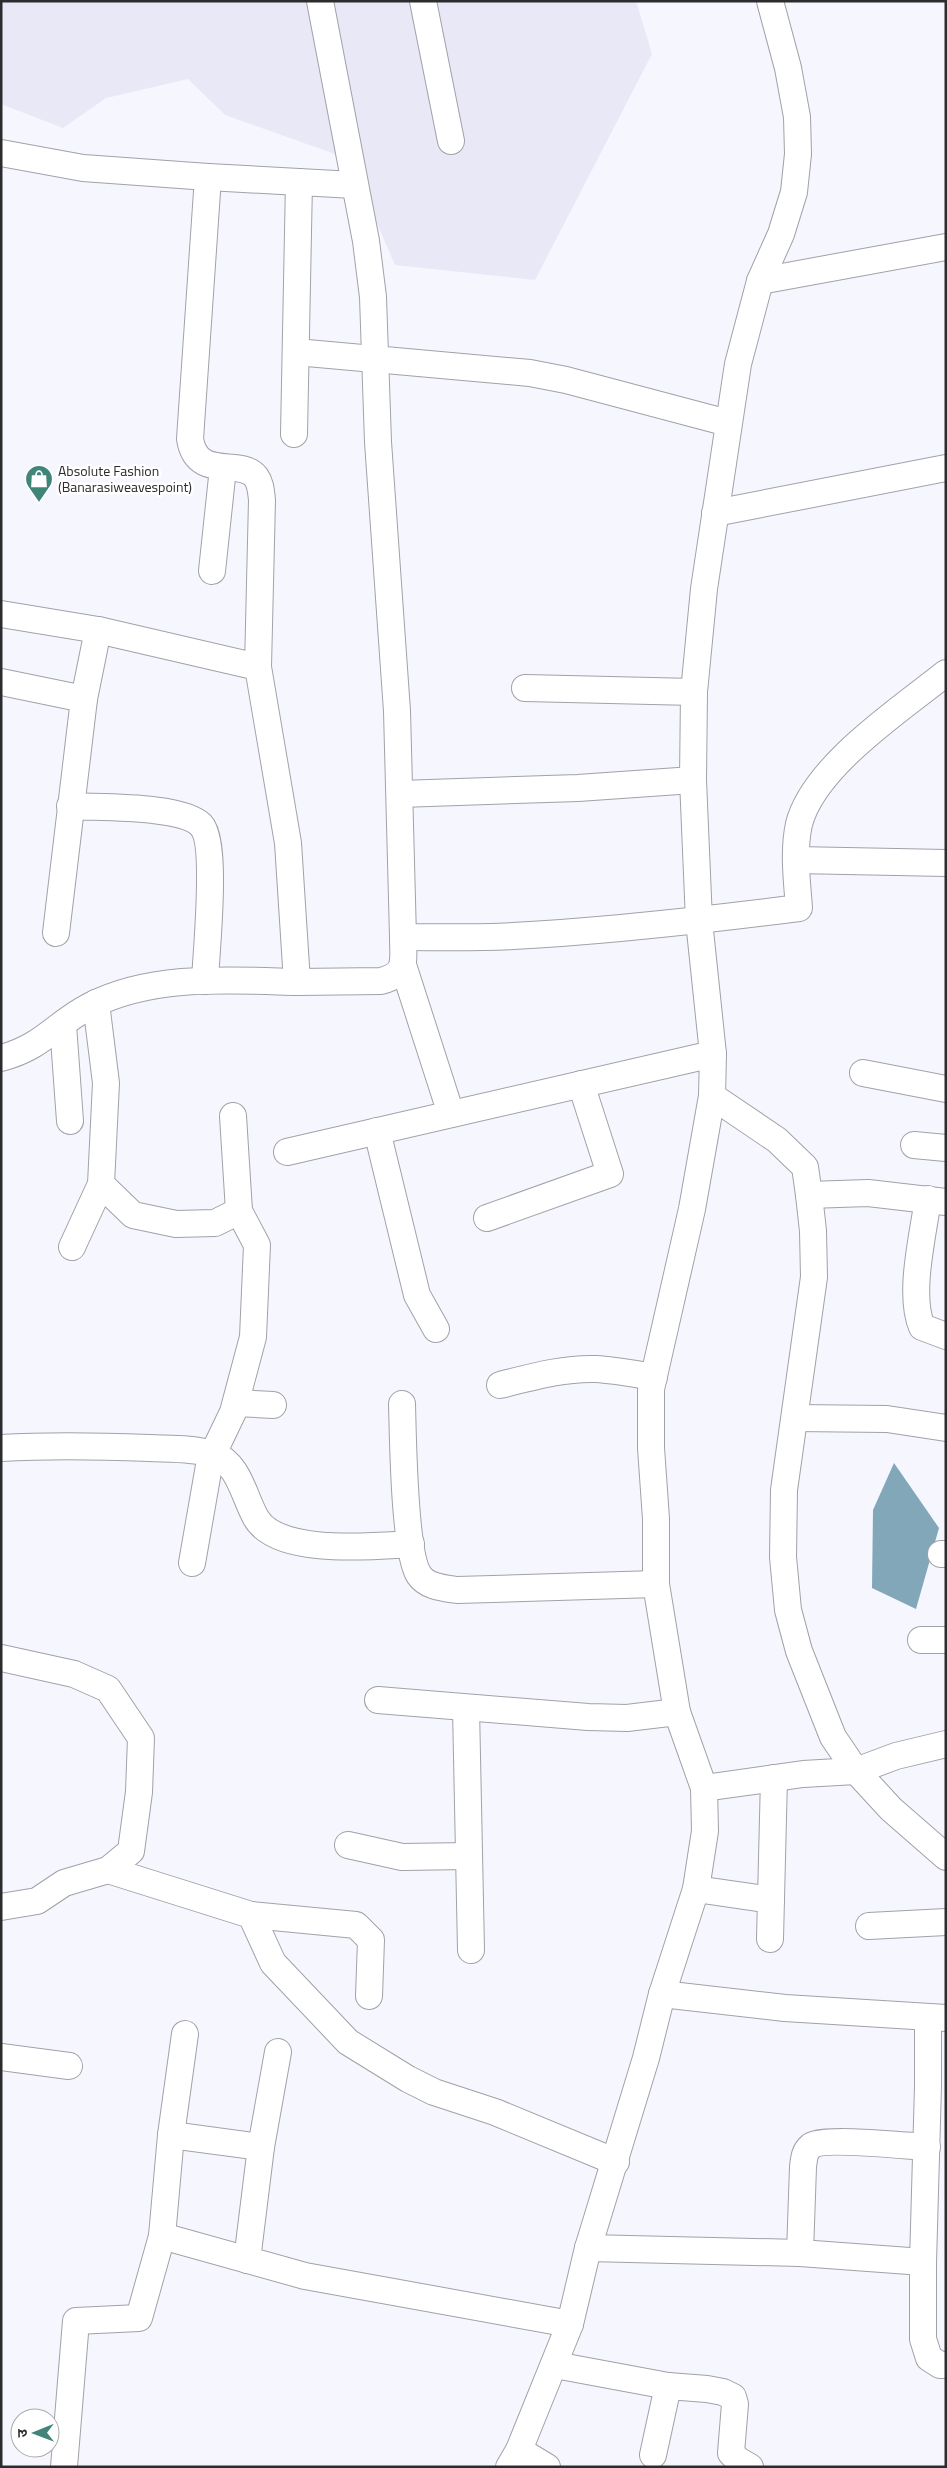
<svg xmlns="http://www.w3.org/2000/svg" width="947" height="2468" font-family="'Titillium Web','Noto Sans Devanagari',sans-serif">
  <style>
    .built { fill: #e8e8f7 }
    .water { fill: #81a7b9 }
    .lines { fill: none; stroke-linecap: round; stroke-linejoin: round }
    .minor-casing { stroke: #a1a1a8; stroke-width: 28 }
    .minor { stroke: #fff; stroke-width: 26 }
    .labels { text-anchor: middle; stroke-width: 5; stroke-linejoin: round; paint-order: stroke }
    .poi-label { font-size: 14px; fill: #2c2c2e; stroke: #fff; text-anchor: start }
  </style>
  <rect width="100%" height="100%" fill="#f6f6fe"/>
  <path class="built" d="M 1,1 L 636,1 L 652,54 L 535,280 L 395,265 L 349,159 L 225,115 L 188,79 L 106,98 L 63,128 L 1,104 Z"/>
  <path class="water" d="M 894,1463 L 939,1528 L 916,1609 L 872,1588 L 873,1510 Z"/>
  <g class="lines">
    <defs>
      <g id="minor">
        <path d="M 320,1 L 366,241 L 373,297 L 378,442 L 397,711 L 403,937 C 440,937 476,938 513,936 C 609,931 704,920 799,908 C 797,881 793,851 799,824 C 814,766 900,710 946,673"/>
        <path d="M 423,1 L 451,141"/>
        <path d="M 1,153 L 83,168 L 208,177 L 190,439 C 197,482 241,457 256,477 C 261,484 261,492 262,500 L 258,667"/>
        <path d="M 208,177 L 354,185"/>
        <path d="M 760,281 L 946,247"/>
        <path d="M 296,352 L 530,373 L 566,380 L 728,423"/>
        <path d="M 294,434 L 299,182"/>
        <path d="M 715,513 L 946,468"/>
        <path d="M 212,571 L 223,468"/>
        <path d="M 1,614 L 98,630 L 258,667 L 288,843 L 297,982 L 381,981 C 408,974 403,961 403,937"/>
        <path d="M 1,682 L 84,699"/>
        <path d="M 525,688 L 694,692"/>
        <path d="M 400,794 L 578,788 L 693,780"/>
        <path d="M 70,806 C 98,808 182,805 201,825 C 218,843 206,952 205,981"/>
        <path d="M 796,860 L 946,863"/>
        <path d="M 56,933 L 84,699 L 98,630"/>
        <path d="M 403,965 L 451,1114"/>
        <path d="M 63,1025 L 70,1121"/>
        <path d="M 1,1058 C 43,1047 55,1024 90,1006 C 152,974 229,980 297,982"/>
        <path d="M 863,1073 L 946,1089"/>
        <path d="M 712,1096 L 777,1140 L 805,1167 L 809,1195 L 868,1193 L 946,1202"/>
        <path d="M 377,1131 L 417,1295 L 436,1329"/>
        <path d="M 914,1145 L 946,1148"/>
        <path d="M 287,1152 L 713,1054"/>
        <path d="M 101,1184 L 133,1215 L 176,1224 L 215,1223 L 239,1211"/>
        <path d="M 809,1195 L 813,1231 L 814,1277 L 784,1490 L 783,1557 L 788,1610 L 799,1651 L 833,1737 L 856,1771 L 891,1809 L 946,1857"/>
        <path d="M 928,1199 C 923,1235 908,1295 922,1327 L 946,1336"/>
        <path d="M 487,1218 L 610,1174 L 581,1084"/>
        <path d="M 72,1247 L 101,1184 L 106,1083 L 96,1003"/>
        <path d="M 500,1385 C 532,1377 563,1368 596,1369 C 615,1370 635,1374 654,1377"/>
        <path d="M 236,1403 L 273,1405"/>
        <path d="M 402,1404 C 403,1437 404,1552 419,1575 C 427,1587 444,1588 457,1590 L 656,1584"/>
        <path d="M 795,1418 L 887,1419 L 946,1428"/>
        <path d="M 1,1448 C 51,1445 99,1446 149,1448 C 169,1449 193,1448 213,1454 C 239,1463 244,1497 256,1518 C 278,1556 374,1546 411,1544"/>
        <path d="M 941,1554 L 946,1554"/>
        <path d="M 192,1563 L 210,1460 L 233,1412 L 253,1337 L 257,1245 L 239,1211 L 233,1116"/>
        <path d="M 921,1640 L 946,1640"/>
        <path d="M 1,1658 L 74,1674 L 108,1689 L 141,1738 L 139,1792 L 131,1851 L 108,1870 L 64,1883 L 37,1901 L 1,1907"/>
        <path d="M 378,1700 L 588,1717 L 627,1718 L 677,1712"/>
        <path d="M 466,1708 L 471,1950"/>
        <path d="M 704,1788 L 803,1774 L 856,1771 L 896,1756 L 946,1744"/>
        <path d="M 348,1845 L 402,1857 L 469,1856"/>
        <path d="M 108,1870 L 251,1915 L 273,1963 L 348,2042 L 408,2079 L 434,2092 L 495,2112 L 616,2162"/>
        <path d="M 696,1889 L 771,1900"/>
        <path d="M 251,1915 L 356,1925 L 371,1940 L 369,1996"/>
        <path d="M 869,1926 L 946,1922"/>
        <path d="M 770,1939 L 774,1778"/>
        <path d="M 662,1994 L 785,2008 L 946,2018"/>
        <path d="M 1,2057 L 69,2066"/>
        <path d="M 171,2135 L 261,2147"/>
        <path d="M 162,2236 L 305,2276 L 570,2324"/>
        <path d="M 588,2248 L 800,2253 L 923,2262 L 923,2339 L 929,2358 L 940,2365 L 946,2365"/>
        <path d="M 800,2253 L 803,2167 C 804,2159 804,2152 811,2146 C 823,2137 908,2146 927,2147"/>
        <path d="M 247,2260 L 261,2147 L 278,2052"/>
        <path d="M 923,2262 L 928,2086 L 928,2018"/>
        <path d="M 555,2365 L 668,2386 L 707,2389 L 723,2392 L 733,2397 L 735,2404 L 731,2453 L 738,2460 L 750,2467"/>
        <path d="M 519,2450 L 547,2467"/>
        <path d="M 653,2455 L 668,2386"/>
        <path d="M 64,2467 L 76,2321 L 139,2318 L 162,2236 L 171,2135 L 185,2034"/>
        <path d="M 509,2467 L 519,2450 L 570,2324 L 588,2248 L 646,2058 L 662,1994 L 696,1889 L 705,1831 L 704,1788 L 677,1712 L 656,1584 L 656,1519 L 651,1448 L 651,1389 L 692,1209 L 712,1096 L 713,1054 L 699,921 L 693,780 L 694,692 L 704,589 L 738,364 L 760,281 L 781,234 L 794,192 L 798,154 L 797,117 L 788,68 L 770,1"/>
      </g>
    </defs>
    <use href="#minor" class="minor-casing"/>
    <use href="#minor" class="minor"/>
  </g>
  <defs>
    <symbol id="shop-pin" viewBox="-11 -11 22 30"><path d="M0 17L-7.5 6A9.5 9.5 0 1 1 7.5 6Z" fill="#418579" stroke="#fff"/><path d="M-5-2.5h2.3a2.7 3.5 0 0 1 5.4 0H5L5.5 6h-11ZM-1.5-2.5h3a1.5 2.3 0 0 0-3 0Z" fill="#fff"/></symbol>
  </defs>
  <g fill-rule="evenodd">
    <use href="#shop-pin" x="23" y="463" width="32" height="43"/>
  </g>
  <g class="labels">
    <g class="poi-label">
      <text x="58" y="476">Absolute Fashion<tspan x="58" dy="16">(Banarasiweavespoint)</tspan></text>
    </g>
  </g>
  <rect width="947" height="2468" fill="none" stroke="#2c2c2e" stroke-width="5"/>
  <g transform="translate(35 2433) rotate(269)"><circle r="24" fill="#ffffff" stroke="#ababab"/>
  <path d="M0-4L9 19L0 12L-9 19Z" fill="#418579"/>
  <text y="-8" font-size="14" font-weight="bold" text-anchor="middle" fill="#2c2c2e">उ</text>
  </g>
</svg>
